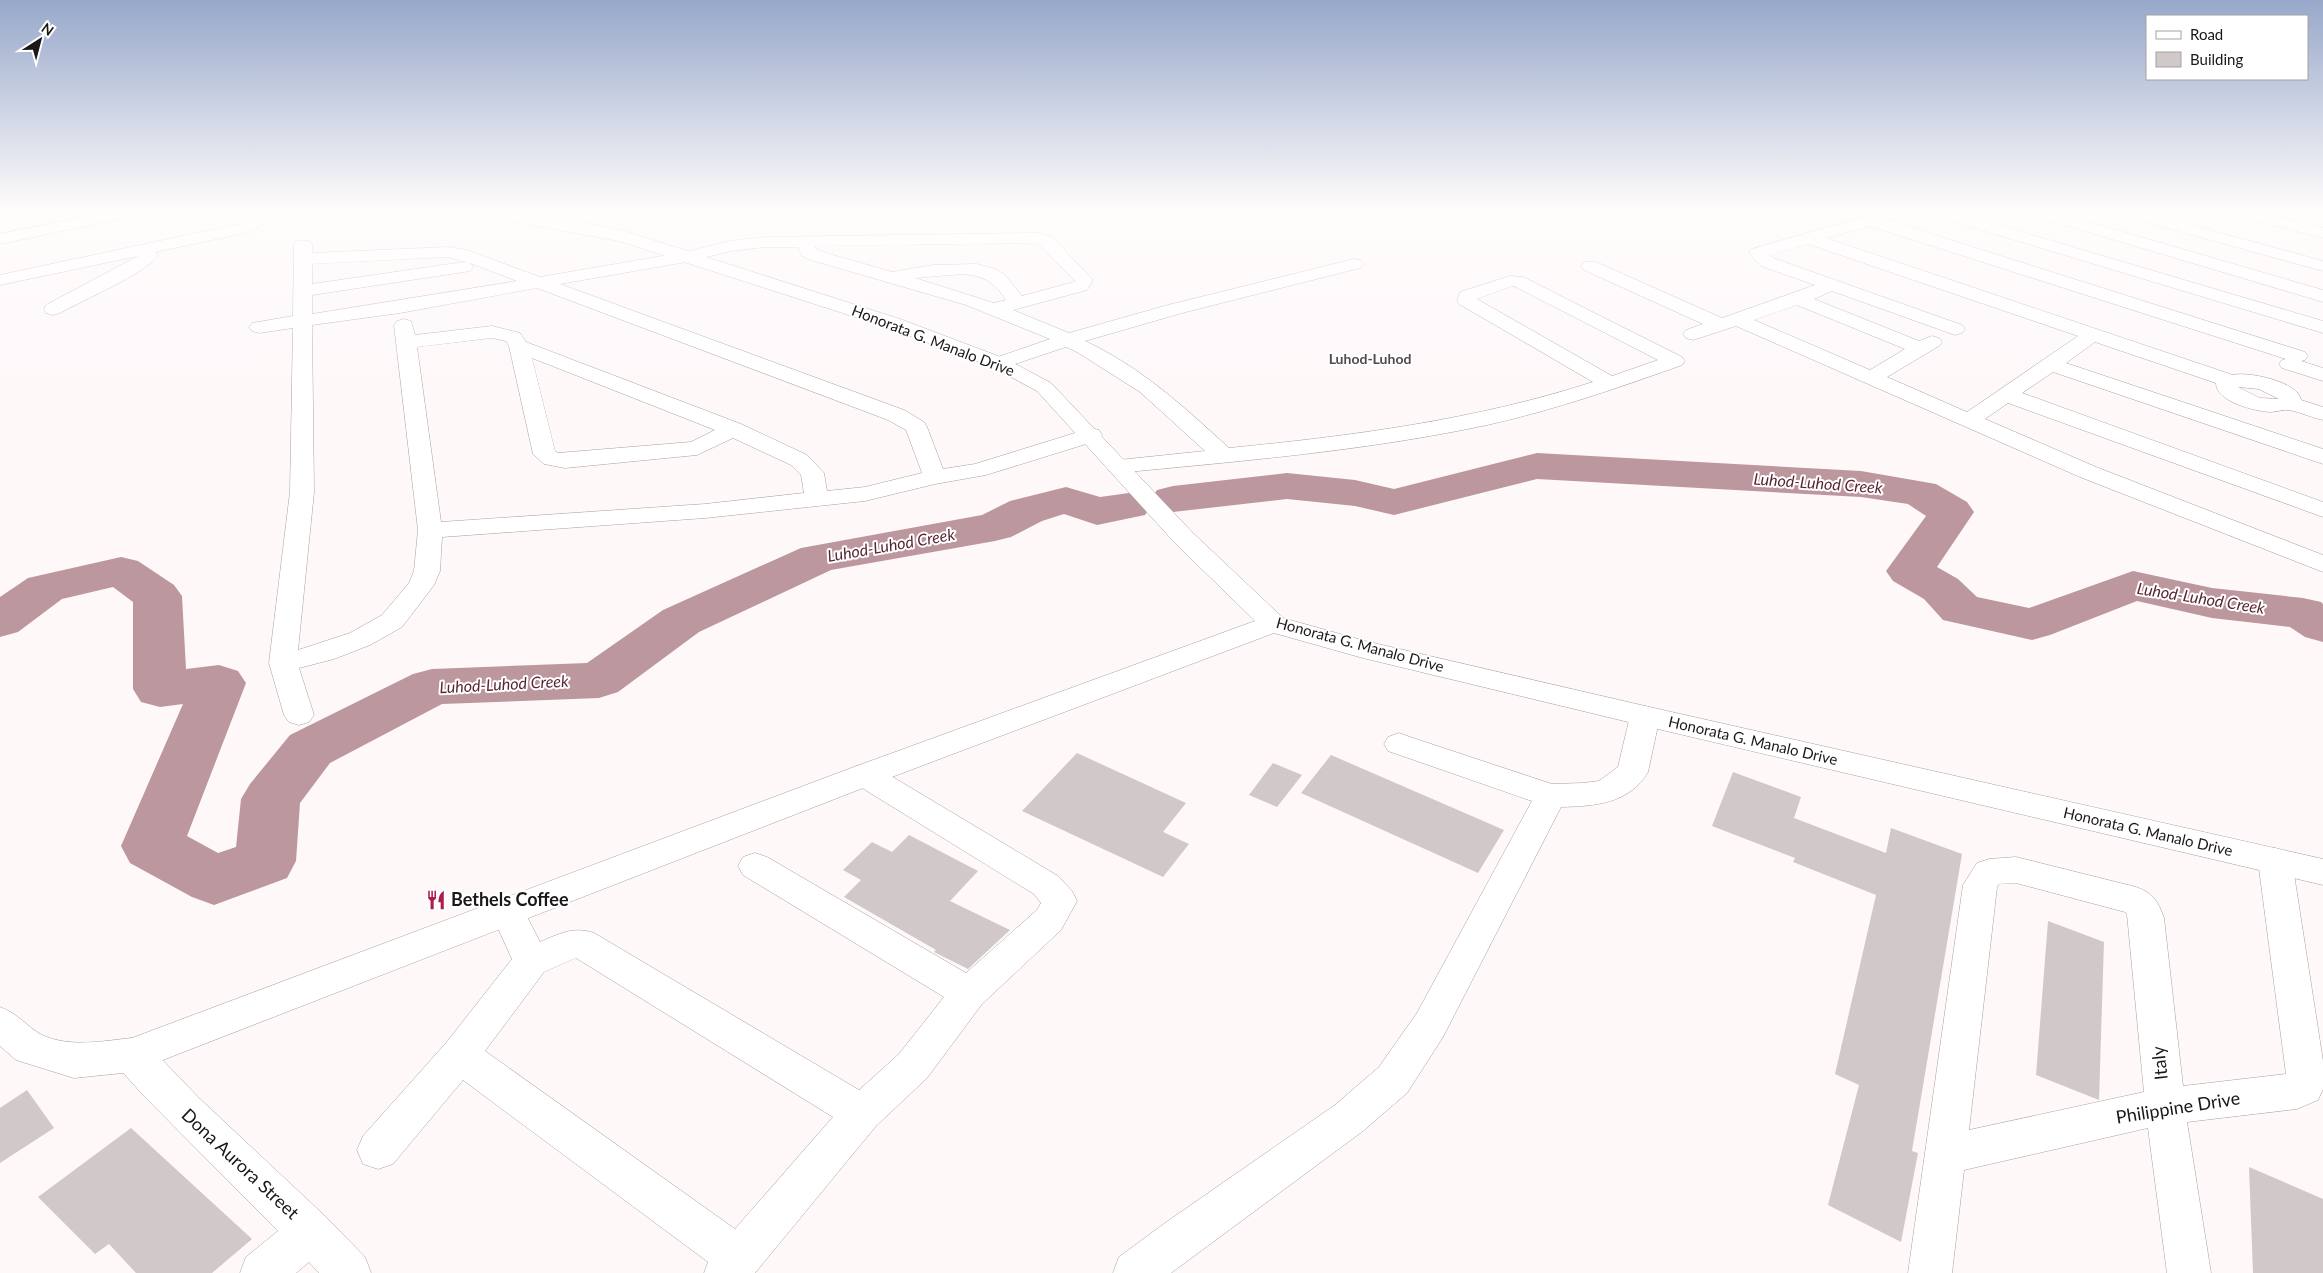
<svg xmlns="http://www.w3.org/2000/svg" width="2323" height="1273" font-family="Lato,sans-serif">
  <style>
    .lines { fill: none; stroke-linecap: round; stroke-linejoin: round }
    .river { fill: #bd979e; fill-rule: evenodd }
    .building { fill: #d1c8c9 }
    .minor-casing { stroke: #a9a0a2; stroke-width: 1 }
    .tertiary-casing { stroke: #a9a0a2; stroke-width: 1 }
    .minor { fill: #fff; fill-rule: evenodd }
    .tertiary { fill: #fff; fill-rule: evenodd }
    .labels { text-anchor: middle; stroke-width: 4; stroke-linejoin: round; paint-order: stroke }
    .far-neighbourhood-label { font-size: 14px; font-weight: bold; fill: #524a4c; stroke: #fff }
    .street-label { font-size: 15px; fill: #1b1718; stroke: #fff }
    .water-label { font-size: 16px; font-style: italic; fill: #582633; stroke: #fff }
    .near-poi-label { font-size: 18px; font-weight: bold; fill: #1b1718; stroke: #fff; text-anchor: start }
    .near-street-label { font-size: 18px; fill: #1b1718; stroke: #fff }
  </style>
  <rect width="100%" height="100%" fill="#fef8f9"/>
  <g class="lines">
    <g class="river">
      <path d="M 1537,453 L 1861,471 L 1936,484 L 1967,502 L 1974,512 L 1937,567 L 1958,579 L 1977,597 L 2029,608 L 2133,571 L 2212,588 L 2303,598 L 2321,602 L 2323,604 L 2323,642 L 2305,637 L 2290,627 L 2212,618 L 2137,601 L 2050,635 L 2032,640 L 1943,620 L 1924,599 L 1893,581 L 1886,571 L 1926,516 L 1908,504 L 1861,497 L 1537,479 L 1394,515 L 1355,506 L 1287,499 L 1173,512 L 1157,508 L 1151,499 L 1157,490 L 1173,486 L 1287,473 L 1355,480 L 1394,489 Z"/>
      <path d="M 1066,487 L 1100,497 L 1129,493 L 1145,497 L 1151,506 L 1145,515 L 1097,525 L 1064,514 L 1042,521 L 1011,537 L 995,541 L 831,570 L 699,632 L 618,692 L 599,698 L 442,704 L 330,763 L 300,803 L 296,861 L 287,878 L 214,905 L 192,897 L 130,863 L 121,846 L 183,704 L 160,707 L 141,702 L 133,689 L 133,602 L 113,587 L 62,599 L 18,632 L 0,637 L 0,597 L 28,578 L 121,557 L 138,561 L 174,585 L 182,596 L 186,669 L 219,665 L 238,671 L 246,683 L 187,836 L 218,853 L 236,847 L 241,799 L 250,784 L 290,735 L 413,674 L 432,669 L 587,663 L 663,610 L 801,548 L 982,515 L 1010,501 Z"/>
    </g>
  </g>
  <g class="building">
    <path d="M 1077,753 L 1186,803 L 1163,832 L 1189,844 L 1163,877 L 1022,811 Z"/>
    <path d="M 1331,755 L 1504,830 L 1478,873 L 1301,793 Z"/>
    <path d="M 1273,763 L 1302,775 L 1277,807 L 1249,795 Z"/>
    <path d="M 1733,772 L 1801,797 L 1794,818 L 1886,853 L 1891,828 L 1962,854 L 1912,1151 L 1918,1153 L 1901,1242 L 1828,1205 L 1859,1085 L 1835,1074 L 1876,895 L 1793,862 L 1795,858 L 1712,826 Z"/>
    <path d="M 909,835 L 978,871 L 950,901 L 1010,930 L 968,969 L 934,952 L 936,950 L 844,897 L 861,880 L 843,870 L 872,842 L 892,852 Z"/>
    <path d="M 2048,921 L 2104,942 L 2099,1100 L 2036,1075 Z"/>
    <path d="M 27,1090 L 54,1128 L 0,1163 L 0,1108 Z"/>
    <path d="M 131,1128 L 252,1239 L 212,1273 L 136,1273 L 109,1244 L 95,1254 L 38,1197 Z"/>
    <path d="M 2249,1167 L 2323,1199 L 2323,1273 L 2253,1273 Z"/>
  </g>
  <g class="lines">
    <defs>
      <g id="minor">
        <path d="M 122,209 L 152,209 L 150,212 L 144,214 L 0,244 L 0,234 Z"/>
        <path d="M 267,209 L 287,209 L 285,212 L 250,232 L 155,252 L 158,256 C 147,272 80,302 60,313 L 53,315 L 46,313 L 44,309 L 46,305 L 138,256 L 0,285 L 0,275 L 239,224 Z"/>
        <path d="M 1892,209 L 1917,209 L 1915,212 L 1887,220 L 2305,352 L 2308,356 L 2305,360 L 2301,361 L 2323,368 L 2323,381 L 2282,368 L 2279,364 L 2282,360 L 2286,359 L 1870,226 L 1826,238 L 2233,375 C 2248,371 2299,382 2301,400 L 2323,407 L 2323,420 C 2312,418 2301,412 2289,410 C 2284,409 2277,412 2270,412 C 2255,411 2216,402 2216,383 L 2095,342 L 2066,363 L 2323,449 L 2323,464 L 2053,372 L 2022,393 L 2323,502 L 2323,517 L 2008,403 L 1985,419 L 2096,467 L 2323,555 L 2323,572 L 2080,477 L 1736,326 L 1693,340 L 1686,338 L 1683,334 L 1686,330 L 1703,324 L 1584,270 L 1581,266 L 1584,262 L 1596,262 L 1722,318 L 1815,285 L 1761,266 L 1749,253 L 1752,249 ZM 1808,244 L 2078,336 L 1967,412 L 1887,377 L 1939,346 L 1942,342 L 1939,338 L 1932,336 L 1919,341 L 1814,299 L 1832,291 L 1955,335 L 1962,333 L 1965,329 L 1962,325 L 1773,258 L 1770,255 ZM 1797,305 L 1905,349 L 1870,370 L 1754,320 ZM 2238,387 L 2259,389 L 2279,399 L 2260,398 Z"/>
        <path d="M 1920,209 L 1944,209 L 2323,321 L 2323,333 L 1922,212 Z"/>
        <path d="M 2019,209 L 2044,209 L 2323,290 L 2323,302 L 2021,212 Z"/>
        <path d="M 2107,209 L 2132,209 L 2323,261 L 2323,271 L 2109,212 Z"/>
        <path d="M 2222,209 L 2248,209 L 2323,228 L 2323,238 L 2224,212 Z"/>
        <path d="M 1039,233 L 1052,237 L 1093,280 L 1087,290 L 1013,310 L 1069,333 L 1168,305 L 1354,259 L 1360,260 L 1363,264 L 1360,268 L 1182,313 L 1085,341 C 1141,367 1184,407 1229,448 C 1352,436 1475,420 1593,382 L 1459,304 L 1457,300 L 1460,292 L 1510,276 L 1523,277 L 1682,357 L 1685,361 L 1682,365 C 1618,388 1554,410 1487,425 C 1365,451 1241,461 1117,473 L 1109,471 L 1106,466 L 1109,461 L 1205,451 L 1140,392 L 1077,352 L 1066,347 L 1006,367 L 999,369 L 992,367 L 989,363 L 992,359 L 1050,339 L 966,305 L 811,260 L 802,256 L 798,247 L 765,247 L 731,251 L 686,262 L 560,284 L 904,410 L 924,422 L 927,427 L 943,469 L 975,464 L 1091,428 L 1099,430 L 1102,435 L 1099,440 L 986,475 L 935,484 L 865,501 L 705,518 L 442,537 L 440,571 L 434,585 L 402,627 L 370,645 L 334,659 L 299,668 L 314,715 L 309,722 L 299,725 L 289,722 L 284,715 L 269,663 L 290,492 L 293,328 L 259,333 L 252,331 L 249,327 L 252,323 L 293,316 L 294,245 L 297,241 L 309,241 L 312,245 L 312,253 L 448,247 L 467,250 L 540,277 L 686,252 L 731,241 L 765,237 ZM 1037,243 L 1075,281 L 1074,282 L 1022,296 L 1004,274 L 995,269 L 977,264 L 933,265 L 892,272 L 823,252 L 816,249 L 815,246 ZM 448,257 L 469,263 L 464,262 L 312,284 L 312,264 ZM 470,263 L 517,281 L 312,314 L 312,295 L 464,272 L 470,271 L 473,267 ZM 963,274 C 985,276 994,282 1006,300 L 994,303 L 915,278 ZM 1512,286 L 1514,286 L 1658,360 L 1612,376 L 1477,299 ZM 537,288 L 888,420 L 906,430 L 922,473 L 865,487 L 827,491 L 824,473 L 807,455 L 741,424 L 526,342 L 520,333 L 492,326 L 415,335 L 411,321 L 404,319 L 397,321 L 394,325 L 418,530 L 414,571 L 409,583 L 382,615 L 350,633 L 298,650 L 314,492 L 312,325 L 400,313 ZM 492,338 L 506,341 L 509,346 L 533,454 L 544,464 L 565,468 L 697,455 L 733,438 L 791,465 L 801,475 L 804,493 L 705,504 L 441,522 L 417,347 ZM 532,358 L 715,430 L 691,442 L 558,453 L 555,451 Z"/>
        <path d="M 1645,706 L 1655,709 L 1660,716 L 1648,772 C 1629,804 1595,806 1561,807 L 1443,1037 L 1407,1093 L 1363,1131 L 1171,1273 L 1113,1273 L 1119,1257 L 1165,1223 L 1335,1105 L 1379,1067 L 1417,1013 L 1532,801 L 1388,751 L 1384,744 L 1388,737 L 1399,733 L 1410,737 L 1552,784 L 1583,783 L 1599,781 L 1618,767 L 1630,716 L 1635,709 Z"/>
        <path d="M 865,764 L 876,767 L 1058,876 L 1072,891 L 1077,901 L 1061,930 L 982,1004 L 927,1078 L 876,1126 L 755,1273 L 704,1273 L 708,1262 L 463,1080 L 393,1164 L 378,1169 L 363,1164 L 357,1150 L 363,1136 L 446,1043 L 512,959 L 491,913 L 496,903 L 508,899 L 520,903 L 540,942 C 559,934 573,926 594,933 L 859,1090 L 899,1054 L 944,997 L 743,875 L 738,866 L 743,857 L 755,853 L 767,857 L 966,973 L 1037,910 L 1041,903 L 1034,894 L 854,783 L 849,775 L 854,767 ZM 576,958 L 833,1117 L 735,1229 L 485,1051 L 544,972 Z"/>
        <path d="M 2275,848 L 2287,852 L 2292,861 L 2323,1061 L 2323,1089 L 2318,1100 L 2297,1109 L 2187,1122 L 2211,1273 L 2167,1273 L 2148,1128 L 1964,1170 L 1952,1273 L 1908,1273 L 1963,885 L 1977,863 L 1989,859 L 2016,857 L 2136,887 C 2153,893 2158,901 2164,918 L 2183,1086 L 2286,1074 L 2258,861 L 2263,852 ZM 2016,883 L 2125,912 L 2127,914 L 2144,1092 L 1969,1130 L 1997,887 L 1999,884 Z"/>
        <path d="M 132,1038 L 146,1043 L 199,1098 L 326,1217 L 365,1257 L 371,1273 L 319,1273 L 309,1262 L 296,1273 L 240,1273 L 246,1257 L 278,1231 L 144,1096 L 118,1067 L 113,1055 L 118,1043 Z"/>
      </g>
      <path id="tertiary" d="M 465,209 C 516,206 581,221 631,233 L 900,319 L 1006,359 L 1051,383 L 1193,533 L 1283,618 L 1365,641 L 1645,706 L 2323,859 L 2323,885 L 1645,726 L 1363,658 L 1274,633 L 876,783 L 132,1072 L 74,1078 L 16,1060 L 0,1046 L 0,1007 C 19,1014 27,1027 42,1035 C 71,1048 102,1041 132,1038 L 854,767 L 1255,621 L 1175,543 L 1037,391 L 992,367 L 886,327 L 619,241 L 473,214 L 467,212 Z"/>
    </defs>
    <use href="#minor" class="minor-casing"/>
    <use href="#tertiary" class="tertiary-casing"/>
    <use href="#minor" class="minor"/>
    <use href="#tertiary" class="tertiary"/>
  </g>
  <linearGradient id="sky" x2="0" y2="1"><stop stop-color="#97a8ca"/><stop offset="0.54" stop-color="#fffcfc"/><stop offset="1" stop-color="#fffcfc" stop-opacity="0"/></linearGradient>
  <rect width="2323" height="387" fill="url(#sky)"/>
  <defs>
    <symbol id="restaurant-bare" viewBox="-9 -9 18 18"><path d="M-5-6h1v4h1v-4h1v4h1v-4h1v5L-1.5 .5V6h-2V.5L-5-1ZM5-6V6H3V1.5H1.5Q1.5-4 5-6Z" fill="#ad1c51" stroke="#fff" stroke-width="2.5" paint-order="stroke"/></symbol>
  </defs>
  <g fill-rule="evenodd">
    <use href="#restaurant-bare" x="422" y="886" width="28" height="28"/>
  </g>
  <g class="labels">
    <g class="far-neighbourhood-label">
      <text x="1370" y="364">Luhod-Luhod</text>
    </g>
    <g class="street-label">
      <text transform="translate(933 341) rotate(21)" y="5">Honorata G. Manalo Drive</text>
      <text transform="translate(1360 645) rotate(15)" y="5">Honorata G. Manalo Drive</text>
      <text transform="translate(1753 741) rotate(13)" y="5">Honorata G. Manalo Drive</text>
      <text transform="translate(2148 832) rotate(13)" y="5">Honorata G. Manalo Drive</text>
    </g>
    <g class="water-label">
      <text transform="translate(1818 483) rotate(4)" y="6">Luhod-Luhod Creek</text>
      <text transform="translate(891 545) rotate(-10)" y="6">Luhod-Luhod Creek</text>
      <text transform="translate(2201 598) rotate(9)" y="6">Luhod-Luhod Creek</text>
      <text transform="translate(504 684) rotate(-3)" y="6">Luhod-Luhod Creek</text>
    </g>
    <g class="near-poi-label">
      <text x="451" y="906">Bethels Coffee</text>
    </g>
    <g class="near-street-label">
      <text transform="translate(2160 1063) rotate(-96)" y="6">Italy</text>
      <text transform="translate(2178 1108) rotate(-9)" y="6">Philippine Drive</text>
      <text transform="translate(240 1164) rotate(43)" y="6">Dona Aurora Street</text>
    </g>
  </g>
  <rect x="2146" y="15" width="162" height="65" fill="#ffffff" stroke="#a4a2a3"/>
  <rect x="2156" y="31" width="25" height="8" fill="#ffffff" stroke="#a4a2a3"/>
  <text x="2190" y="40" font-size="15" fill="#1b1718">Road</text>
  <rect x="2156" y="52" width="25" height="15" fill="#d1c8c9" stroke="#a4a2a3"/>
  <text x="2190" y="65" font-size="15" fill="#1b1718">Building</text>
  <g transform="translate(40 40) rotate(36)" stroke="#ffffff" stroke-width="4" paint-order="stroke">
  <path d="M0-4L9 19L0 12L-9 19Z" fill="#1b1718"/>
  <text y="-8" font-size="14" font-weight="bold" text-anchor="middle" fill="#1b1718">N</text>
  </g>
</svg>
